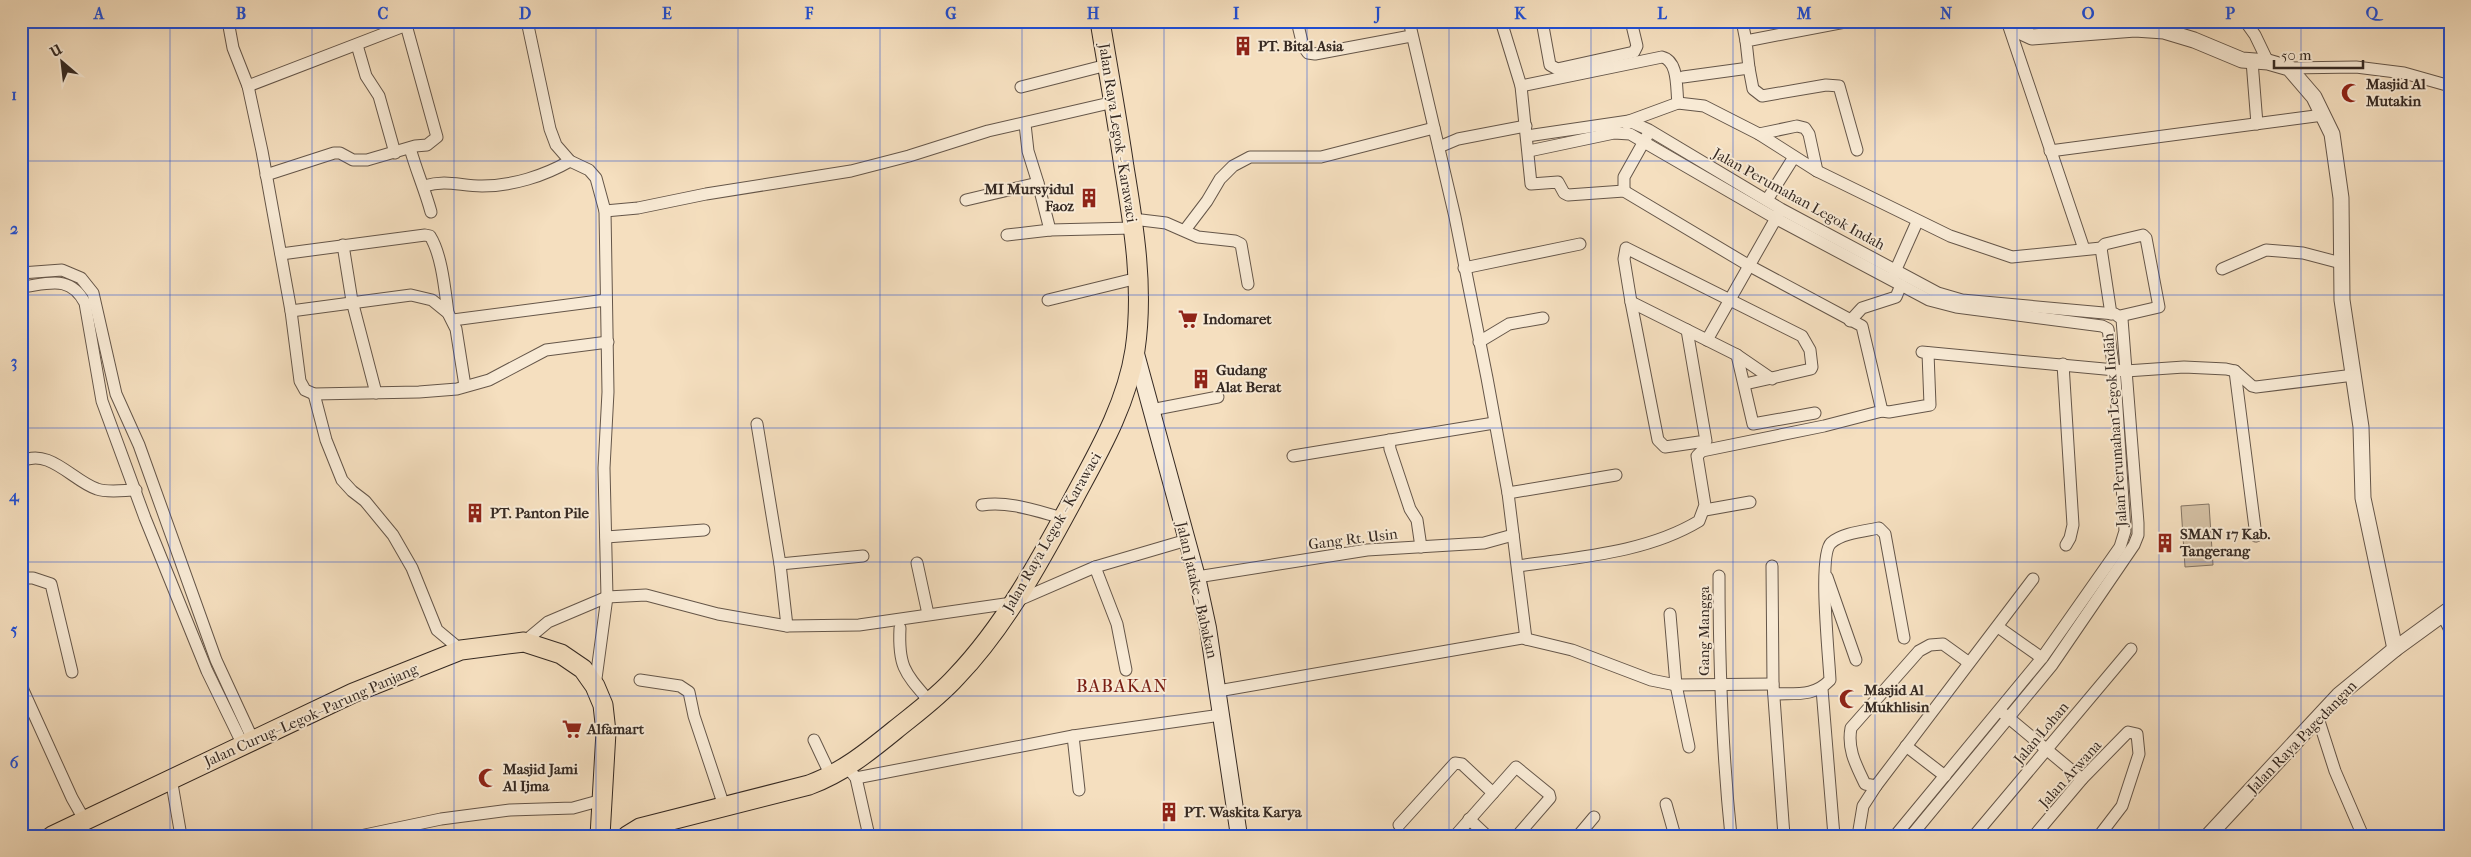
<svg xmlns="http://www.w3.org/2000/svg" width="2471" height="857" font-family="'IM FELL French Canon',serif">
  <style>
    .green { fill: #d4c0a4; stroke: #847463 }
    .lines { fill: none; stroke-linecap: round; stroke-linejoin: round }
    .minor-casing { stroke: #655649; stroke-width: 13 }
    .tertiary-casing { stroke: #655649; stroke-width: 17 }
    .secondary-casing { stroke: #352922; stroke-width: 18 }
    .primary-casing { stroke: #352922; stroke-width: 21 }
    .minor { stroke: #f8ead5; stroke-width: 11 }
    .tertiary { stroke: #f8ead5; stroke-width: 15 }
    .secondary { stroke: #f8ead5; stroke-width: 16 }
    .primary { stroke: #f5dfbf; stroke-width: 19 }
    .grid { fill: none; stroke: #1d4ed8; stroke-width: 1; stroke-opacity: 0.55 }
    .labels { text-anchor: middle; stroke-width: 4; stroke-linejoin: round; paint-order: stroke }
    .poi-label { font-size: 15px; font-weight: bold; fill: #352922; stroke: #f8ead5; text-anchor: start }
    .street-label { font-size: 15px; fill: #352922; stroke: #f8ead5 }
    .quarter-label { font-size: 18px; letter-spacing: 1px; fill: #7a1f14; stroke: #f8ead5 }
    .neatline { fill: none; stroke: #1d4ed8; stroke-width: 2 }
    .grid-label { font-size: 16px; text-anchor: middle; font-weight: bold; fill: #1d4ed8 }
  </style>
  <rect width="100%" height="100%" fill="#f5dfbf"/>
  <filter id="stains"><feTurbulence type="fractalNoise" baseFrequency=".004" numOctaves="4"/><feColorMatrix values="0 0 0 0 .2 0 0 0 0 .09 0 0 0 0 .02 0 0 0 .5 -.17"/></filter>
  <radialGradient id="worn" r=".72"><stop offset=".6" stop-color="#630" stop-opacity="0"/><stop offset="1" stop-color="#630" stop-opacity=".3"/></radialGradient>
  <path class="green" d="M 2209,504 L 2213,565 L 2185,567 L 2181,506 Z"/>
  <g class="lines">
    <defs>
      <g id="minor">
        <path d="M 228,21 L 233,48 L 248,86 L 262,151 L 291,311 L 300,381 L 305,390 L 314,394 L 419,392 L 457,389 L 489,380 L 546,350 L 608,342"/>
        <path d="M 527,21 L 550,129 L 556,145 L 570,161 L 589,170 L 596,178 L 605,211 L 608,392 L 604,468 L 607,597 L 595,686"/>
        <path d="M 1297,21 L 1303,46 L 1308,53 L 1315,54 L 1411,36"/>
        <path d="M 1409,21 L 1455,217 L 1487,378 L 1508,493 L 1526,639"/>
        <path d="M 1501,21 L 1521,86 L 1531,184 L 1558,182 L 1564,193 L 1568,195 L 1624,191 L 1748,265 L 1862,326 L 1882,411"/>
        <path d="M 1542,21 L 1550,65 L 1557,69 L 1634,52 L 1637,46 L 1631,21"/>
        <path d="M 1742,21 L 1746,41"/>
        <path d="M 2007,21 L 2084,249"/>
        <path d="M 2081,21 L 2083,32"/>
        <path d="M 2245,21 L 2255,35 L 2268,62"/>
        <path d="M 1542,24 L 1556,21"/>
        <path d="M 357,45 L 366,76 L 379,96 L 395,153"/>
        <path d="M 2252,61 L 2257,124"/>
        <path d="M 1749,68 L 1753,89 L 1762,96 L 1826,85 L 1839,86 L 1857,150"/>
        <path d="M 2289,68 L 2356,67 L 2404,73 L 2450,86"/>
        <path d="M 1683,77 L 1749,68 L 1746,41 L 1845,22"/>
        <path d="M 248,86 L 417,21"/>
        <path d="M 1521,86 L 1662,57 C 1679,61 1676,89 1678,103"/>
        <path d="M 1021,87 L 1107,65"/>
        <path d="M 1025,124 L 1028,151 L 1038,183"/>
        <path d="M 1627,124 L 1629,121 L 1678,103 L 1704,106 L 1759,134 L 1817,171 L 1950,236 L 2012,257 L 2101,248 L 2105,244 L 2143,235 L 2146,238 L 2159,307 L 2120,316"/>
        <path d="M 1759,134 L 1797,126 L 1805,128 L 1809,134 L 1817,171"/>
        <path d="M 1527,136 L 1629,121 L 1649,130 L 1781,209 L 1938,293 L 1962,300 L 2115,314 L 2122,319 L 2138,523 L 2138,535 L 2134,545 L 2052,665 L 1911,836"/>
        <path d="M 1439,147 L 1458,139 L 1526,126"/>
        <path d="M 410,148 C 416,170 425,190 431,212"/>
        <path d="M 1529,151 L 1614,133 L 1630,134 L 1775,218 L 1929,300 L 1956,307 L 2102,326 L 2108,329 L 2115,378 L 2125,531 L 2120,547 L 2042,658 L 1895,836"/>
        <path d="M 2050,151 L 2323,115"/>
        <path d="M 266,175 L 334,153 L 340,153 L 353,160 L 367,160 L 415,146 L 427,145 L 437,137 L 435,130 L 406,25"/>
        <path d="M 424,186 C 447,179 460,186 482,186 C 512,186 544,176 570,161"/>
        <path d="M 1624,191 L 1624,177 L 1647,136"/>
        <path d="M 966,200 L 1038,183 L 1050,230"/>
        <path d="M 1767,200 L 1794,157"/>
        <path d="M 605,211 L 638,208 L 706,194 L 851,171 L 909,156 L 988,131 L 1114,102"/>
        <path d="M 1133,219 L 1166,223 L 1198,237 L 1235,241 L 1241,244 L 1248,284"/>
        <path d="M 1185,230 L 1207,201 L 1220,179 L 1233,166 L 1250,157 L 1321,157 L 1434,128"/>
        <path d="M 1007,235 L 1050,230 L 1133,228"/>
        <path d="M 343,245 L 352,301 L 376,393"/>
        <path d="M 2101,248 L 2111,314"/>
        <path d="M 281,254 L 425,235 L 430,236 C 442,255 445,291 448,313"/>
        <path d="M 1464,268 L 1580,244"/>
        <path d="M 2222,269 L 2266,250 L 2303,253 L 2341,263"/>
        <path d="M 21,273 L 62,270 L 81,278 L 93,293 L 116,394 L 139,445 L 216,660 L 253,740"/>
        <path d="M 1893,276 L 1917,222"/>
        <path d="M 21,287 C 48,284 70,274 85,303 L 102,401 L 145,518 L 207,671 L 243,745"/>
        <path d="M 1048,300 L 1138,278"/>
        <path d="M 1631,302 L 1737,355 L 1772,379"/>
        <path d="M 291,311 L 411,295 L 432,300 L 448,313 L 456,329 L 465,386"/>
        <path d="M 453,320 L 606,300"/>
        <path d="M 1850,321 L 1862,308 L 1896,297 L 1901,285"/>
        <path d="M 1687,330 L 1706,441 L 1665,447 L 1658,440 L 1631,302 L 1624,259 L 1626,248 L 1802,336 L 1810,350 L 1812,367 L 1811,369 L 1745,384"/>
        <path d="M 1707,340 L 1779,213"/>
        <path d="M 1479,342 L 1509,324 L 1543,318"/>
        <path d="M 1922,352 L 2126,371 L 2184,367 L 2226,369 L 2235,371 L 2252,386 L 2256,387 L 2354,375"/>
        <path d="M 1737,355 L 1753,424 L 1815,413"/>
        <path d="M 2063,364 L 2073,525 L 2070,538 L 2066,545"/>
        <path d="M 2235,371 L 2256,536"/>
        <path d="M 314,394 L 326,440 L 342,480 L 352,491 L 365,501 L 393,535 L 412,568 L 437,630 L 461,650"/>
        <path d="M 1151,410 L 1218,397"/>
        <path d="M 757,424 L 780,564 L 787,626"/>
        <path d="M 1389,440 L 1390,449 L 1410,509 L 1417,520 L 1421,547"/>
        <path d="M 1293,456 L 1494,423"/>
        <path d="M 21,462 C 48,446 74,482 97,489 C 108,493 125,490 136,490"/>
        <path d="M 1508,493 L 1616,475"/>
        <path d="M 982,505 C 1010,501 1036,511 1063,518"/>
        <path d="M 1705,510 L 1750,502"/>
        <path d="M 606,537 L 704,530"/>
        <path d="M 917,563 L 928,614"/>
        <path d="M 780,564 L 863,556"/>
        <path d="M 1518,566 C 1578,557 1646,553 1699,521 L 1705,505 L 1697,456 L 1702,451 L 1824,426 L 1882,411 L 1889,412 L 1930,405 L 1928,353"/>
        <path d="M 1772,566 L 1773,684 L 1784,836"/>
        <path d="M 1095,567 L 1117,624 L 1126,670"/>
        <path d="M 1719,576 C 1719,663 1722,749 1731,836"/>
        <path d="M 1197,577 L 1367,550 L 1484,543 L 1513,535"/>
        <path d="M 1827,577 L 1856,660"/>
        <path d="M 21,578 L 33,578 L 51,584 L 72,672"/>
        <path d="M 1670,614 L 1676,685 L 1689,747"/>
        <path d="M 2442,614 L 2450,630"/>
        <path d="M 1998,627 L 2042,658"/>
        <path d="M 900,628 C 898,667 905,673 930,702"/>
        <path d="M 524,642 L 548,622 L 607,597 L 646,595 L 718,614 L 787,626 L 859,625 L 1012,603 L 1095,567 L 1187,540"/>
        <path d="M 1968,662 L 1943,644 L 1930,645 L 1919,651 L 1851,728 C 1847,749 1856,765 1865,784 L 1876,786 L 2033,579"/>
        <path d="M 21,679 L 23,690 L 72,798 L 85,821"/>
        <path d="M 640,680 L 680,686 L 689,692 L 694,716 L 724,806"/>
        <path d="M 1822,689 L 1834,836"/>
        <path d="M 1218,691 L 1522,638 L 1572,650 L 1651,680 L 1676,685 L 1773,684"/>
        <path d="M 1774,694 C 1796,693 1814,697 1830,680 C 1829,657 1818,555 1831,543 C 1842,533 1865,531 1879,528 L 1885,534 L 1904,638"/>
        <path d="M 2004,714 L 2082,779"/>
        <path d="M 2318,718 L 2335,771 L 2363,836"/>
        <path d="M 1073,736 L 1079,790"/>
        <path d="M 814,740 L 831,776"/>
        <path d="M 1906,746 L 1945,776"/>
        <path d="M 852,773 L 856,778 L 869,836"/>
        <path d="M 171,778 L 181,836"/>
        <path d="M 856,778 L 1073,736 L 1221,715"/>
        <path d="M 1666,804 L 1675,836"/>
        <path d="M 1469,819 L 1487,836"/>
        <path d="M 1399,825 L 1455,763 L 1462,764 L 1493,793"/>
        <path d="M 360,836 L 441,819 L 510,810 L 573,808 L 602,800"/>
        <path d="M 1455,836 L 1516,767 L 1549,794 L 1550,798 L 1517,836"/>
        <path d="M 1578,836 L 1594,817"/>
        <path d="M 1858,836 L 1863,806 L 1876,786"/>
        <path d="M 1974,836 L 2131,649"/>
        <path d="M 2034,836 L 2082,779 L 2128,732 L 2137,734 L 2139,754 L 2122,806 L 2099,836"/>
      </g>
      <g id="tertiary">
        <path d="M 2008,21 L 2019,31 L 2032,37 L 2135,29 L 2164,31 L 2194,40 L 2242,60 L 2268,62 L 2289,68 L 2314,97 L 2332,134 L 2341,198 L 2342,300 L 2361,427 L 2363,498 L 2395,649"/>
        <path d="M 2208,836 L 2339,695 L 2395,649 L 2450,609"/>
      </g>
      <path id="secondary" d="M 1135,350 L 1197,577 L 1208,628 L 1239,836"/>
      <g id="primary">
        <path d="M 52,836 L 353,693 L 461,650 L 524,642 L 561,654 L 583,669 L 595,686 L 603,705 L 606,732 L 600,836"/>
        <path d="M 627,836 L 640,828 L 809,785 C 842,773 868,752 895,730 C 916,713 938,697 956,677 C 1006,625 1042,557 1076,494 C 1101,448 1127,402 1135,350 C 1144,289 1134,227 1124,167 C 1117,118 1108,70 1100,21"/>
      </g>
    </defs>
    <use href="#minor" class="minor-casing"/>
    <use href="#tertiary" class="tertiary-casing"/>
    <use href="#secondary" class="secondary-casing"/>
    <use href="#primary" class="primary-casing"/>
    <use href="#minor" class="minor"/>
    <use href="#tertiary" class="tertiary"/>
    <use href="#secondary" class="secondary"/>
    <use href="#primary" class="primary"/>
  </g>
  <path class="grid" d="M 170,21 L 170,836M 312,21 L 312,836M 454,21 L 454,836M 596,21 L 596,836M 738,21 L 738,836M 880,21 L 880,836M 1022,21 L 1022,836M 1164,21 L 1164,836M 1307,21 L 1307,836M 1449,21 L 1449,836M 1591,21 L 1591,836M 1733,21 L 1733,836M 1875,21 L 1875,836M 2017,21 L 2017,836M 2159,21 L 2159,836M 2301,21 L 2301,836M 21,161 L 2450,161M 21,295 L 2450,295M 21,428 L 2450,428M 21,562 L 2450,562M 21,696 L 2450,696"/>
  <defs>
    <symbol id="building-bare" viewBox="-9 -9 18 18"><path d="M-4-6H4V6H1V3H-1V6H-4ZM-2.5-4.3h1.7v1.8h-1.7ZM.8-4.3h1.7v1.8H.8ZM-2.5-1h1.7V.8h-1.7ZM.8-1h1.7V.8H.8Z" fill="#8f2418" stroke="#f8ead5" stroke-width="2.5" paint-order="stroke"/></symbol>
    <symbol id="mosque-bare" viewBox="-9 -9 18 18"><path d="M3.5-4.9A6 6 0 1 0 3.5 4.9A5 5 0 1 1 3.5-4.9Z" fill="#8f2418" stroke="#f8ead5" stroke-width="2.5" paint-order="stroke"/></symbol>
    <symbol id="supermarket-bare" viewBox="-9 -9 18 18"><path d="M-6-5.5h2.5l.6 2H6L4.5 2H-2.5L-4.4-4H-6ZM-1.5 3.2a1.3 1.3 0 1 0 .1 0ZM3 3.2a1.3 1.3 0 1 0 .1 0Z" fill="#8f2418" stroke="#f8ead5" stroke-width="2.5" paint-order="stroke"/></symbol>
  </defs>
  <g fill-rule="evenodd">
    <use href="#building-bare" x="1229" y="32" width="28" height="28"/>
    <use href="#mosque-bare" x="2337" y="79" width="28" height="28"/>
    <use href="#building-bare" x="1075" y="184" width="28" height="28"/>
    <use href="#supermarket-bare" x="1174" y="305" width="28" height="28"/>
    <use href="#building-bare" x="1187" y="365" width="28" height="28"/>
    <use href="#building-bare" x="461" y="499" width="28" height="28"/>
    <use href="#building-bare" x="2151" y="529" width="28" height="28"/>
    <use href="#mosque-bare" x="1835" y="685" width="28" height="28"/>
    <use href="#supermarket-bare" x="558" y="715" width="28" height="28"/>
    <use href="#mosque-bare" x="474" y="764" width="28" height="28"/>
    <use href="#building-bare" x="1155" y="798" width="28" height="28"/>
  </g>
  <g class="labels">
    <g class="poi-label">
      <text x="1258" y="51">PT. Bital Asia</text>
      <text x="2366" y="89">Masjid Al<tspan x="2366" dy="17">Mutakin</tspan></text>
      <text x="1074" y="194" text-anchor="end">MI Mursyidul<tspan x="1074" dy="17">Faoz</tspan></text>
      <text x="1203" y="324">Indomaret</text>
      <text x="1216" y="375">Gudang<tspan x="1216" dy="17">Alat Berat</tspan></text>
      <text x="490" y="518">PT. Panton Pile</text>
      <text x="2180" y="539">SMAN 17 Kab.<tspan x="2180" dy="17">Tangerang</tspan></text>
      <text x="1864" y="695">Masjid Al<tspan x="1864" dy="17">Mukhlisin</tspan></text>
      <text x="587" y="734">Alfamart</text>
      <text x="503" y="774">Masjid Jami<tspan x="503" dy="17">Al Ijma</tspan></text>
      <text x="1184" y="817">PT. Waskita Karya</text>
    </g>
    <g class="street-label">
      <text transform="translate(1118 133) rotate(81)" y="5">Jalan Raya Legok - Karawaci</text>
      <text transform="translate(1799 199) rotate(29)" y="5">Jalan Perumahan Legok Indah</text>
      <text transform="translate(2115 430) rotate(-94)" y="5">Jalan Perumahan Legok Indah</text>
      <text transform="translate(1052 532) rotate(-60)" y="5">Jalan Raya Legok - Karawaci</text>
      <text transform="translate(1353 539) rotate(-7)" y="5">Gang Rt. Usin</text>
      <text transform="translate(1197 590) rotate(77)" y="5">Jalan Jatake - Babakan</text>
      <text transform="translate(1704 631) rotate(-90)" y="5">Gang Mangga</text>
      <text transform="translate(311 715) rotate(-24)" y="5">Jalan Curug–Legok–Parung Panjang</text>
      <text transform="translate(2041 733) rotate(-50)" y="5">Jalan Lohan</text>
      <text transform="translate(2302 737) rotate(-46)" y="5">Jalan Raya Pagedangan</text>
      <text transform="translate(2070 774) rotate(-48)" y="5">Jalan Arwana</text>
    </g>
    <g class="quarter-label">
      <text x="1122" y="692">BABAKAN</text>
    </g>
  </g>
  <rect width="2471" height="857" fill="none" stroke="#f5dfbf" stroke-width="55"/>
  <g transform="translate(62 62) rotate(332)" stroke="#f8ead5" stroke-width="4" paint-order="stroke">
  <path d="M0-4L9 19L0 12L-9 19Z" fill="#352922"/>
  <text y="-8" font-size="14" font-weight="bold" text-anchor="middle" fill="#352922">U</text>
  </g>
  <path d="M2274 60v8h89v-8" fill="none" stroke="#352922" stroke-width="2.5"/>
  <text x="2281" y="60" font-size="15" fill="#352922" stroke="#f8ead5" stroke-width="4" paint-order="stroke">50 m</text>
  <rect x="28" y="28" width="2416" height="802" class="neatline"/>
  <g class="grid-label">
    <text x="99" y="19">A</text>
    <text x="241" y="19">B</text>
    <text x="383" y="19">C</text>
    <text x="525" y="19">D</text>
    <text x="667" y="19">E</text>
    <text x="809" y="19">F</text>
    <text x="951" y="19">G</text>
    <text x="1093" y="19">H</text>
    <text x="1236" y="19">I</text>
    <text x="1378" y="19">J</text>
    <text x="1520" y="19">K</text>
    <text x="1662" y="19">L</text>
    <text x="1804" y="19">M</text>
    <text x="1946" y="19">N</text>
    <text x="2088" y="19">O</text>
    <text x="2230" y="19">P</text>
    <text x="2372" y="19">Q</text>
    <text x="14" y="100">1</text>
    <text x="14" y="234">2</text>
    <text x="14" y="367">3</text>
    <text x="14" y="501">4</text>
    <text x="14" y="635">5</text>
    <text x="14" y="768">6</text>
  </g>
  <rect width="100%" height="100%" filter="url(#stains)"/>
  <rect width="100%" height="100%" fill="url(#worn)"/>
</svg>
